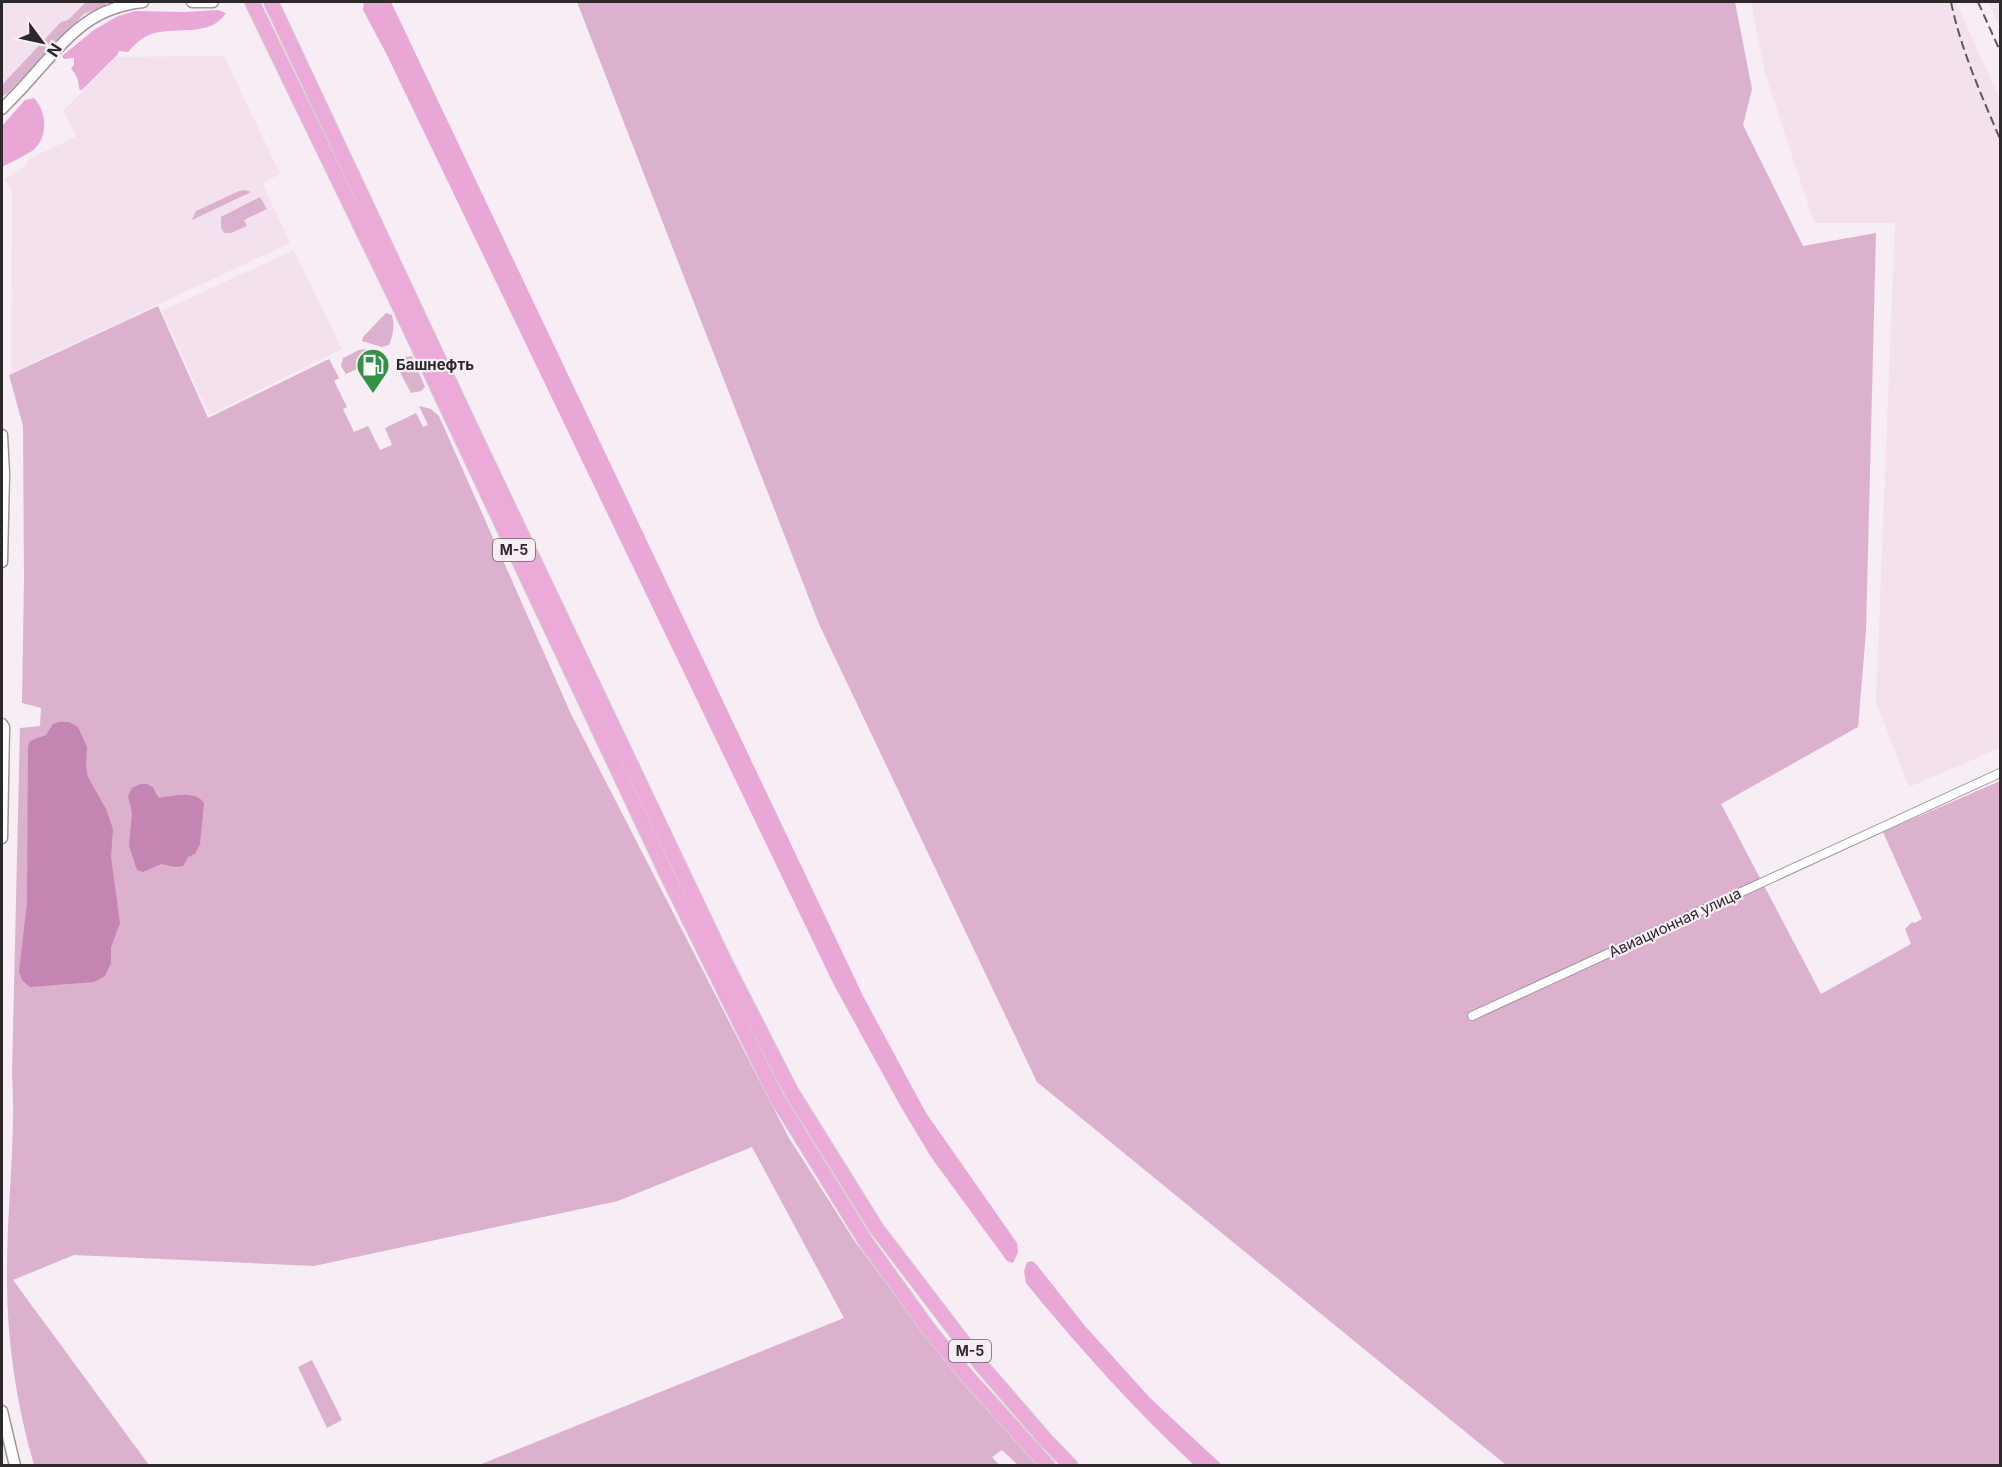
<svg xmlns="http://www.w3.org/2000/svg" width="2002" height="1467" font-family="Inter,sans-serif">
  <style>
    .built { fill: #f3e1ed }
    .green { fill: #dcb1ce }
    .forest { fill: #e9a7d5 }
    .water { fill: #c585b2 }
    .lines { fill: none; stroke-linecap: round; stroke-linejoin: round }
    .minor-casing { stroke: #9e949b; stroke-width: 10 }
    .tertiary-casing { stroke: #9e949b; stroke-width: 13 }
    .trunk-casing { stroke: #d1d0d0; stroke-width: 16 }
    .minor { stroke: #fff; stroke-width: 8 }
    .tertiary { stroke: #fff; stroke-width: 10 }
    .trunk { stroke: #ebaad8; stroke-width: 14 }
    .rail { stroke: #5d585b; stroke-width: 2; stroke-dasharray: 9 4.5; stroke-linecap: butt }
    .labels { text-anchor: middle; stroke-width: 4.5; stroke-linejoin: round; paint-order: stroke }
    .shield { fill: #f7edf4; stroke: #6a6467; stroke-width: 1.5 }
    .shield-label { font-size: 14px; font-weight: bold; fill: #2d292b }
    .poi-label { font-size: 15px; font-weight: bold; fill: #2d292b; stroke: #f7edf4; text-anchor: start }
    .street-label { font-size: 15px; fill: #2d292b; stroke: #f7edf4 }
  </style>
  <rect width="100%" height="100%" fill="#f7edf4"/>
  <g class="built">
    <path d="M 2,2 L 89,2 L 2,93 Z"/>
    <path d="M 1751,2 L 1956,2 L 2000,100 L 2000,748 L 1909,787 L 1876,702 L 1895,223 L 1814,223 L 1765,73 Z"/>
    <path d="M 1988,2 L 2000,2 L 2000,28 Z"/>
    <path d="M 224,56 L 280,174 L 262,183 L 290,243 L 11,373 L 12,192 L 5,179 L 26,165 L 29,159 L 77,136 L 63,111 L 116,57 Z"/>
    <path d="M 294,250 L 342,349 L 209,415 L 162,311 Z"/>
  </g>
  <g class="green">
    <path d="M 86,2 L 108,2 L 103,7 L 84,14 L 9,92 L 2,97 L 2,85 L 61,22 L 68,20 Z"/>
    <path d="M 577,2 L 1735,2 L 1752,89 L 1743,125 L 1803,246 L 1876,233 L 1866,631 L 1858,727 L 1721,804 L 1821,994 L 1911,944 L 1905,929 L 1912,922 L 1915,923 L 1922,919 L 1883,832 L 2000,781 L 2000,1465 L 1506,1465 L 1037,1082 L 819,624 Z"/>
    <path d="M 245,190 L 251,192 L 192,220 L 196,211 L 239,191 Z"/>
    <path d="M 260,197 L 267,209 L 244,220 L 247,226 L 231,233 L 224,233 L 221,228 L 221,217 Z"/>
    <path d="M 158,306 L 208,418 L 329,359 L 339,378 L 334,381 L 347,407 L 343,409 L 354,432 L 368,426 L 380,450 L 392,445 L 385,428 L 416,413 L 423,427 L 428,425 L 419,406 L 431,409 L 439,416 L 571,714 L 789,1138 L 856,1243 L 959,1379 L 1037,1465 L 1018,1465 L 1002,1450 L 992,1457 L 1000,1466 L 479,1465 L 844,1318 L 752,1147 L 618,1201 L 314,1266 L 74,1255 L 13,1280 L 149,1465 L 34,1465 C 16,1403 6,1336 7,1271 C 7,1205 16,1139 12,1073 L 20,728 L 40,726 L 41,708 L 22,703 L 24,578 L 23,426 L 9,375 Z"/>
    <path d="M 386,313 L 392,315 C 395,326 393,335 389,345 L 382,347 L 362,341 L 363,337 Z"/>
    <path d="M 365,349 L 378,353 L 380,358 L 346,374 L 341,366 L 343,358 L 359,350 Z"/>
    <path d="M 412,356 L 425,387 L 421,391 L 411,393 L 395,363 L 399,358 Z"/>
    <path d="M 312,1360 L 342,1420 L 327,1428 L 298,1367 Z"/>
  </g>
  <g class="forest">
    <path d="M 364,2 L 391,2 L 863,996 L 926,1113 L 1017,1243 L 1018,1252 L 1013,1263 L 1007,1261 L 931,1157 L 901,1107 L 834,985 L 386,53 L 363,10 Z"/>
    <path d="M 218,10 L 226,13 C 211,37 177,27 155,33 C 143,36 136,43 128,52 L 119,51 L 117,55 L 82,90 L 79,89 C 79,82 77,74 71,69 L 74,65 L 74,58 L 64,59 L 62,56 L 94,30 L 116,17 L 135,11 L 184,12 Z"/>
    <path d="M 34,98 C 47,112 49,138 32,151 C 23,157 11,162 2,167 L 2,126 L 25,100 Z"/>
    <path d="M 1032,1261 L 1036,1264 L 1085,1326 L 1151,1399 L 1222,1465 L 1194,1465 C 1133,1408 1079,1348 1026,1283 L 1024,1271 L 1027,1262 Z"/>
  </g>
  <g class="water">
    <path d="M 59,722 L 69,722 L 78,727 L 87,747 L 86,766 L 88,777 L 106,809 L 113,829 L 111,857 L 120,923 L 111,947 L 111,963 L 105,976 L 94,982 L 30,987 L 22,980 L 19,971 L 27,903 L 28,747 L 30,741 L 46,735 L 53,724 Z"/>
    <path d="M 141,784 L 147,784 L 154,788 L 155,792 L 159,798 C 173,796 195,790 204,803 L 200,844 L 195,854 L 188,857 L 183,866 L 175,867 L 161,864 L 143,872 L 137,870 L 129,846 L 132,813 L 128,796 L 132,788 Z"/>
  </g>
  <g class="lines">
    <defs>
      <path id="minor" d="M 1472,1016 L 2000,773"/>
      <g id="tertiary">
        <path d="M 192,2 L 213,2"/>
        <path d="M 2,109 C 15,96 28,82 40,68 C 71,33 94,7 143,2"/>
        <path d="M 2,435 L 4,474 L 2,562"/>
        <path d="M 2,724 L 4,727 L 2,838"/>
        <path d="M 2,1411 L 15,1466"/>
      </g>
      <g id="trunk">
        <path d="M 252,2 L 391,289 L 668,877 L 777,1098 L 866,1242 L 931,1332 L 967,1376 L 1048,1466"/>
        <path d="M 271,2 L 472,430 L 724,960 L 791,1091 L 877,1229 L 981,1365 L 1045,1439 L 1071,1466"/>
      </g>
    </defs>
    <use href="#minor" class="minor-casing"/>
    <use href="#tertiary" class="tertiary-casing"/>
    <use href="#trunk" class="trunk-casing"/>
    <use href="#minor" class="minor"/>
    <use href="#tertiary" class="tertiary"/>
    <use href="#trunk" class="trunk"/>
    <g class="rail">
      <path d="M 1951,2 C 1961,50 1981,94 2000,139"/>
      <path d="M 1978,2 L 2000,51"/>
    </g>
  </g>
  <defs>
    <symbol id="fuel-pin" viewBox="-11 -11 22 30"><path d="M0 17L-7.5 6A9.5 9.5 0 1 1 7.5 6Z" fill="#339245" stroke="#f7edf4"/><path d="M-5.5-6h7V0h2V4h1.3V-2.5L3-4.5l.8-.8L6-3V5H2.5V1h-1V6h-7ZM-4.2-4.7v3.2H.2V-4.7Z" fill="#fff"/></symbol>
  </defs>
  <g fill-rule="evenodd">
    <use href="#fuel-pin" x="354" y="346" width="38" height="52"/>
  </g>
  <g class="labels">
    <g class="shield">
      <rect x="493" y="539" width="42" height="22" rx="4.5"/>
      <rect x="949" y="1340" width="42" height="22" rx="4.5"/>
    </g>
    <g class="shield-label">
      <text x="514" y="555">М-5</text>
      <text x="970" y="1356">М-5</text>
    </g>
    <g class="poi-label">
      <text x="396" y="370">Башнефть</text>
    </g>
    <g class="street-label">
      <text transform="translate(1675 923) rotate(-25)" y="5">Авиационная улица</text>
    </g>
  </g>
  <rect width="2002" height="1467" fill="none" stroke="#2d292b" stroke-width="6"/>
  <g transform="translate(42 42) rotate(123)" stroke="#f7edf4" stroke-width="4.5" paint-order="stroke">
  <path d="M0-4.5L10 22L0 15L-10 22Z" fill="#2d292b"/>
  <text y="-9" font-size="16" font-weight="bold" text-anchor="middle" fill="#2d292b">N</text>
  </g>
</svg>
